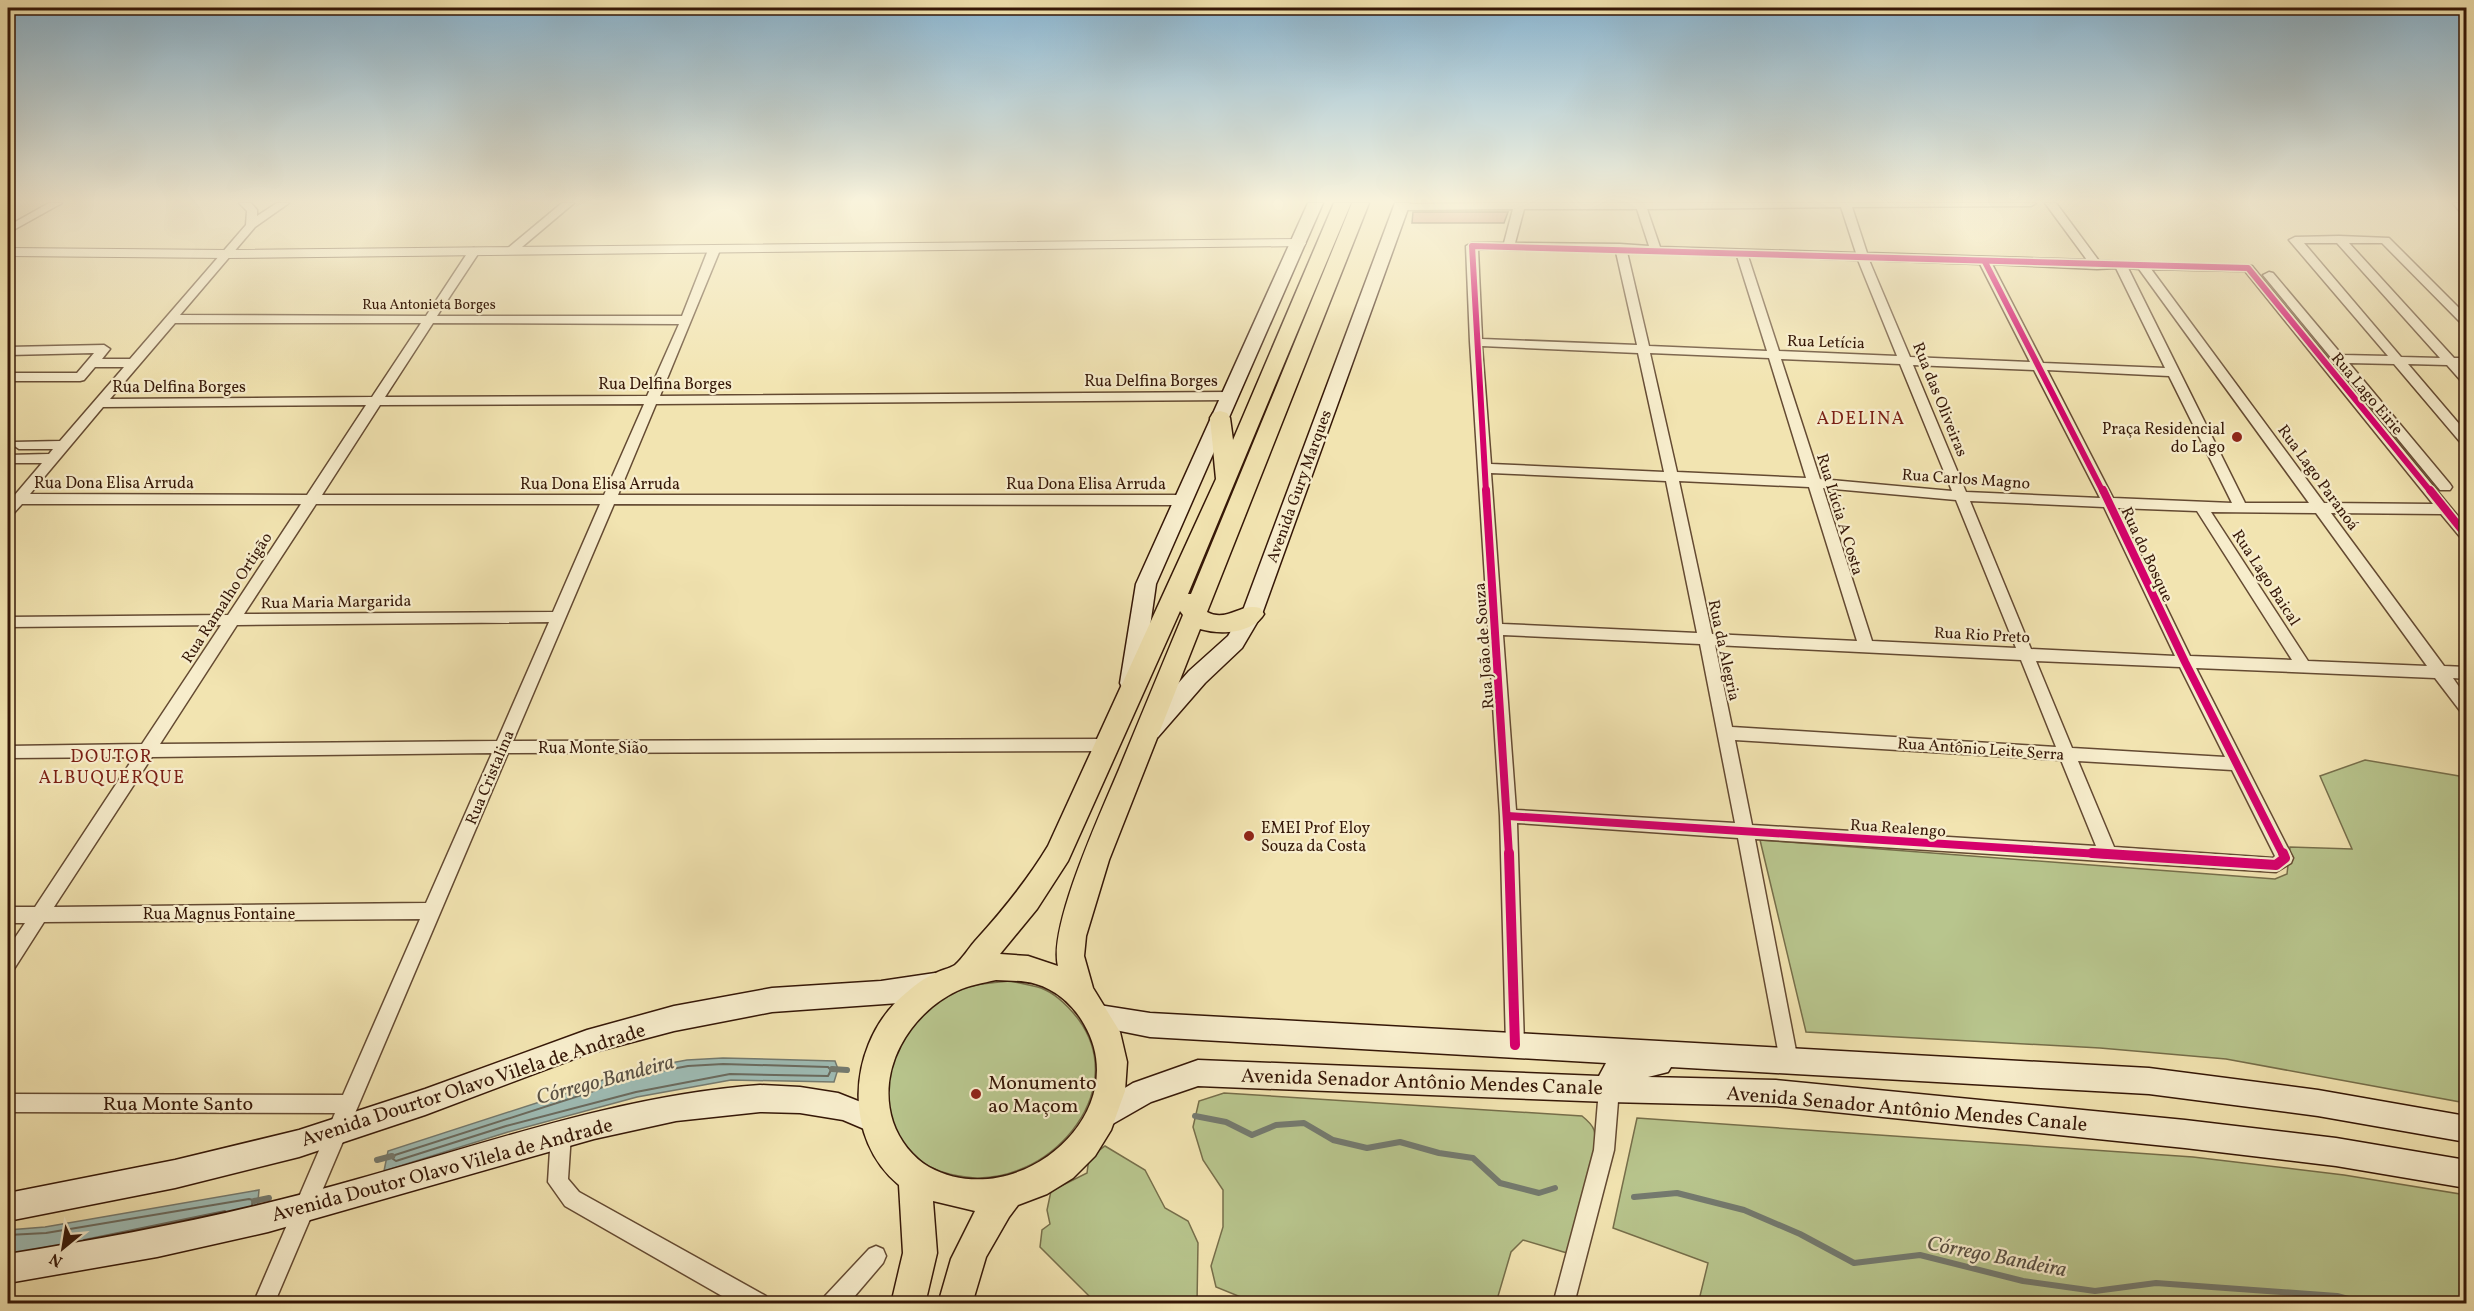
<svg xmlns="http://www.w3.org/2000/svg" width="2474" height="1311" font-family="Vollkorn,serif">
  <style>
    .green { fill: #b8c58d; stroke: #766e4a; stroke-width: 1.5 }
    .water { fill: #9ebcb5; stroke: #747a6f; stroke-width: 1.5 }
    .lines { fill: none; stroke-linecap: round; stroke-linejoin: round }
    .shore { stroke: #6a6a5e; stroke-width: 2 }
    .stream { stroke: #747a6f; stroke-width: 6 }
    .building { fill: #ca7e6f; stroke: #351707; stroke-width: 1.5 }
    .minor-casing { stroke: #644a32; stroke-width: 3 }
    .tertiary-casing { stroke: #644a32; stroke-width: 2 }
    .secondary-casing { stroke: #351707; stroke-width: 3 }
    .primary-casing { stroke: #351707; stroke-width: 3 }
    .minor { fill: #f7edcc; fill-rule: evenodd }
    .tertiary { fill: #f7edcc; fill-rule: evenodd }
    .secondary { fill: #f7edcc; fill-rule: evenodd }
    .primary { fill: #f2e4b1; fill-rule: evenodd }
    .cycleway-far2-casing { stroke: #f7edcc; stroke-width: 9 }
    .cycleway-far1-casing { stroke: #f7edcc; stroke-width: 11 }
    .cycleway-casing { stroke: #f7edcc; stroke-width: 14 }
    .cycleway-far2 { stroke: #d6006c; stroke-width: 6 }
    .cycleway-far1 { stroke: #d6006c; stroke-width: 8 }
    .cycleway { stroke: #d6006c; stroke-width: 10 }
    .poi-dot { fill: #8f2418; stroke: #f7edcc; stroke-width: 2 }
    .labels { text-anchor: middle; stroke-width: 4.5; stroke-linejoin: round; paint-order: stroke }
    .far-street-label { font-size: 14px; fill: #351707; stroke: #f7edcc }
    .street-label { font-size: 16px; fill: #351707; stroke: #f7edcc }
    .poi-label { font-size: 16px; fill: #351707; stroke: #f7edcc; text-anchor: end }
    .neighbourhood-label { font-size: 18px; letter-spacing: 1.5px; fill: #7a1f14; stroke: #f7edcc }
    .near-street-label { font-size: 20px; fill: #351707; stroke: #f7edcc }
    .near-poi-label { font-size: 20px; fill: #351707; stroke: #f7edcc; text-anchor: start }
    .near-water-label { font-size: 21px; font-style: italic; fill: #5a5144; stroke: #f7edcc }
  </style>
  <rect width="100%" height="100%" fill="#f2e4b1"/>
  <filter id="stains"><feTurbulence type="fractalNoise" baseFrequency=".00333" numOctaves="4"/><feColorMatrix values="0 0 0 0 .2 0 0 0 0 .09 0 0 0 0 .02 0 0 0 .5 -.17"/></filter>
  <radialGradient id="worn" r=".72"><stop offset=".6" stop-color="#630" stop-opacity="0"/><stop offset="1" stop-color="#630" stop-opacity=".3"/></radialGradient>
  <g class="green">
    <path d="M 2365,760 L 2459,776 L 2466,788 L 2466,1103 L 2226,1059 L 2100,1048 L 1806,1032 L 1760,840 L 2275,879 L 2287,874 L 2290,847 L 2352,849 L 2320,776 Z"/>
    <path d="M 1010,981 C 1020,983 1032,985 1041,988 C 1057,994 1069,1007 1079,1020 C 1132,1094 1046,1188 966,1177 C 950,1175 929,1170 917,1157 C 911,1151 903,1144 898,1137 C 869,1088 898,1023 944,996 C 965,985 987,983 1010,981 Z"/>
    <path d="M 1224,1093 L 1582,1116 C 1587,1120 1592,1124 1594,1130 C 1600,1149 1573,1230 1567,1253 L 1523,1240 L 1511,1252 L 1496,1303 L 1289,1304 L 1248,1300 L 1216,1287 L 1211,1266 L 1223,1227 L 1223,1190 L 1203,1160 L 1193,1127 L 1199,1101 Z"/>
    <path d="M 1637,1118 L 2193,1157 L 2344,1175 L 2466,1195 L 2466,1303 L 1706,1303 L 1699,1300 L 1708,1263 L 1613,1228 Z"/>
    <path d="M 1105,1146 L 1145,1170 L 1165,1208 L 1188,1221 L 1198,1243 L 1197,1303 L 1100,1303 L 1090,1297 L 1040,1247 L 1042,1230 L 1050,1224 L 1047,1210 L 1051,1191 L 1087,1173 L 1089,1158 Z"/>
  </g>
  <g class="water">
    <path d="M 723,1058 L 835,1061 L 838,1069 L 834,1082 L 731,1080 L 637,1097 L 508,1132 L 384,1171 L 388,1151 L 589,1086 L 621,1072 L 687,1060 Z"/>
    <path d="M 259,1190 L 257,1212 L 8,1265 L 8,1230 L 45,1227 Z"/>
  </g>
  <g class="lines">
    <g class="shore">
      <path d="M 723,1064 L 828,1067 L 831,1070 L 828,1076 L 730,1074 L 636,1092 L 506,1126 L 396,1161 L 393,1159 L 395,1155 L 591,1092 L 623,1078 L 688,1066 Z"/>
      <path d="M 8,1235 L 46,1233 L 249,1199 L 253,1200 L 252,1205"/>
      <path d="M 84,1240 L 225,1211"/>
    </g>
    <g class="stream">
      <path d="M 832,1069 L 847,1070"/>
      <path d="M 1195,1116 L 1226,1122 L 1252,1135 L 1276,1125 L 1304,1123 L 1333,1140 L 1367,1148 L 1400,1142 L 1439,1153 L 1473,1158 L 1500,1183 L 1539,1193 L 1555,1188"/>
      <path d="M 377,1160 L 392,1156"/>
      <path d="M 1634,1197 L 1677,1193 L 1744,1210 L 1800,1234 L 1854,1263 L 1920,1255 L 2023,1281 L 2095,1291 L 2156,1283 L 2337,1296 L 2367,1304"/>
      <path d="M 254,1201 L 269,1198"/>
    </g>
  </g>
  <path class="building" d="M 1413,212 L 1508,212 L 1504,223 L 1412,223 Z"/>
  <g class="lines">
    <defs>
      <g id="minor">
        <path d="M 49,203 L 62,203 L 8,233 L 8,226 Z"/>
        <path d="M 239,203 L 251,203 L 257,210 L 257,216 L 277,203 L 289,203 L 255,227 L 180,315 L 426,316 L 470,249 L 474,248 L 480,251 L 437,316 L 682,316 L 708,250 L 714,247 L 720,250 L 660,396 L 1230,392 L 1236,396 L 1230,400 L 656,404 L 618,495 L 1183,495 L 1190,500 L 1183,505 L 614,504 L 513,741 L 1106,739 L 1112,741 L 1114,745 L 1112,749 L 1106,751 L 508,753 L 274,1304 L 253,1304 L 335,1113 L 8,1112 L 8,1094 L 343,1095 L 420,919 L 44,922 L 14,969 L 8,971 L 8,948 L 25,923 L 8,923 L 8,907 L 35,907 L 134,757 L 8,758 L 8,746 L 142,744 L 221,625 L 8,627 L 8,617 L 228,615 L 301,504 L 22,504 L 13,514 L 8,516 L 8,503 L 42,463 L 8,463 L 8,455 L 49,454 L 53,449 L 19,449 L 13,445 L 14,442 L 60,441 L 124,367 L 95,367 L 84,380 L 80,381 L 8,381 L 8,373 L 77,373 L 94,353 L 8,355 L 8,347 L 104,345 L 110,349 L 102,359 L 130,359 L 246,225 L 247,211 ZM 175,323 L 421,323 L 372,397 L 110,399 ZM 433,323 L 679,324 L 647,396 L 385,397 ZM 644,404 L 604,495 L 322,495 L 380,405 ZM 366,405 L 307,495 L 30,494 L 103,407 ZM 316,504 L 600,504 L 553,612 L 244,614 ZM 549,622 L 497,741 L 160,744 L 237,625 ZM 492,753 L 426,903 L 54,907 L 152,757 Z"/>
        <path d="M 562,203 L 574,203 L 516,252 L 508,252 L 508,248 Z"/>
        <path d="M 1494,203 L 2036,203 L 2031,206 L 1852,207 L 1867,253 L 2087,260 L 2045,203 L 2056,203 L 2099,261 L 2252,266 L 2466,526 L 2466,540 L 2461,538 L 2441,514 L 2331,513 L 2444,666 L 2466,667 L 2466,679 L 2453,678 L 2466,697 L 2466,714 L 2461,712 L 2435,678 L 2196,668 L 2293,858 L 2291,863 L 2276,872 L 1755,839 L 1798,1061 L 1796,1067 L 1789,1070 L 1782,1067 L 1780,1061 L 1738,838 L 1517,823 L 1524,1045 L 1522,1051 L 1515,1054 L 1508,1051 L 1506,1045 L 1500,816 L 1470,342 L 1466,246 L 1472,243 L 1504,243 L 1513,209 L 1401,210 L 1396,207 L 1401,204 ZM 1841,207 L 1856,253 L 1660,247 L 1647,209 ZM 1524,209 L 1637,209 L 1649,246 L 1620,244 L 1515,243 ZM 1478,249 L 1616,252 L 1637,345 L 1482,339 ZM 1627,252 L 1737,256 L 1767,351 L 1649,346 ZM 1748,256 L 1858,260 L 1897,356 L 1779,351 ZM 1869,260 L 1980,264 L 2030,362 L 1910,357 ZM 1992,264 L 2097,269 L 2116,268 L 2165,368 L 2043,363 ZM 2128,268 L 2139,269 L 2309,503 L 2245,503 ZM 2151,269 L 2245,271 L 2433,504 L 2324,503 ZM 1482,346 L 1638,353 L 1664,472 L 1491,464 ZM 1650,353 L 1769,358 L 1806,478 L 1677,472 ZM 1781,359 L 1900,364 L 1952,491 L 1820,479 ZM 1913,365 L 2034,370 L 2100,498 L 1966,492 ZM 2047,370 L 2169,376 L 2232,503 L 2113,498 ZM 1491,473 L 1666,481 L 1697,633 L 1502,624 ZM 1679,481 L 1809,487 L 1857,641 L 1712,634 ZM 1823,488 L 1956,500 L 2016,648 L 1872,641 ZM 1970,501 L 2104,507 L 2175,656 L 2031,649 ZM 2118,508 L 2197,511 L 2292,660 L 2190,656 ZM 2211,512 L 2316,513 L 2427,666 L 2308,661 ZM 1503,635 L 1700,644 L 1735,823 L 1516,810 ZM 1715,645 L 2021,660 L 2056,747 L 1732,727 ZM 2036,661 L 2180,667 L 2225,757 L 2072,748 ZM 1735,740 L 2061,760 L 2096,846 L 1752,825 ZM 2078,761 L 2232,770 L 2275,856 L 2273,858 L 2114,847 Z"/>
        <path d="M 2453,203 L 2464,203 L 2466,206 L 2466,215 L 2462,214 Z"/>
        <path d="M 2339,236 L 2389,238 L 2466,315 L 2466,324 L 2462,324 L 2382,243 L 2349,243 L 2454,358 L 2466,358 L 2466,366 L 2461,366 L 2466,372 L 2466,383 L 2462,382 L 2447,365 L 2408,364 L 2466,432 L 2466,444 L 2461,443 L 2394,364 L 2349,363 L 2450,484 L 2452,487 L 2450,490 L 2440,490 L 2263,275 L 2269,272 L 2273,273 L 2342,355 L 2388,356 L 2289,240 L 2295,237 ZM 2304,243 L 2337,243 L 2440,358 L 2401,357 Z"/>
        <path d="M 1609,1080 L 1616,1082 L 1619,1089 L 1614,1150 L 1574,1304 L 1553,1304 L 1594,1150 L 1599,1089 L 1602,1082 Z"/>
        <path d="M 561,1124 L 568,1127 L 571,1134 L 568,1179 L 579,1192 L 766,1296 L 768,1304 L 736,1304 L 565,1206 L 548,1182 L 551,1134 L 554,1127 Z"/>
        <path d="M 876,1246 L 883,1249 L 886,1256 L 883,1263 L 848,1304 L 823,1304 L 825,1296 L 869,1249 Z"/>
      </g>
      <path id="tertiary" d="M 1299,239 L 1306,243 L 1304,246 L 227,258 L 8,256 L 8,248 L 227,250 Z"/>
      <g id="secondary">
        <path d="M 1308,203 L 1323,203 L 1156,584 L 1142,683 L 1139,689 L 1131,691 L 1123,689 L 1120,683 L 1136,584 Z"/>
        <path d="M 1395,203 L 1410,203 L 1262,614 L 1242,648 L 1205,683 L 1158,737 L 1150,740 L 1142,737 L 1139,731 L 1142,725 L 1189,671 L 1228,636 L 1242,613 Z"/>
        <path d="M 935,973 L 944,977 L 948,985 L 944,993 L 899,1003 L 772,1012 L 674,1031 L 587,1054 L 425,1115 L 299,1157 L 175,1188 L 8,1221 L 8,1193 L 175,1160 L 299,1130 L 425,1089 L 587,1030 L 674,1006 L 772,988 L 881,981 Z"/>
        <path d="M 1099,1005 L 1150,1013 L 2149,1068 L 2318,1090 L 2466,1116 L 2466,1142 L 2318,1116 L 2149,1094 L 1671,1067 L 1668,1072 L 1648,1077 L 1776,1080 L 2185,1120 L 2336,1138 L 2466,1160 L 2466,1188 L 2336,1166 L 2185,1148 L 1776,1106 L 1609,1102 L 1198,1086 L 1151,1102 L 1102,1130 L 1092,1126 L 1088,1117 L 1092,1108 L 1133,1083 L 1198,1060 L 1599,1076 L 1606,1063 L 1150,1037 L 1090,1025 L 1086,1017 L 1090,1009 Z"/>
        <path d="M 760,1085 L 800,1087 L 838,1093 L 886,1112 L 890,1121 L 886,1130 L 876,1134 L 843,1120 L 800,1113 L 760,1112 L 676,1121 L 594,1139 L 268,1232 L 157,1257 L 8,1283 L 8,1254 C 126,1235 243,1212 358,1179 C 491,1142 622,1095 760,1085 Z"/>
      </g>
      <path id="primary" d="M 1334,203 L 1351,203 L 1188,594 L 1191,594 L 1352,203 L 1369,203 L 1207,612 C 1227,623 1241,602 1260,608 L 1264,614 C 1252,634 1220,635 1200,629 L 1109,860 L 1086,936 L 1084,956 L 1093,988 L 1120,1032 L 1127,1062 L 1125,1091 L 1111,1130 L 1095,1156 L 1073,1178 L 1047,1194 L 1018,1205 L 1009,1217 L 986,1257 L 972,1304 L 938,1304 L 951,1259 L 975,1211 L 933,1201 L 937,1253 L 925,1304 L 891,1304 L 903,1253 L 899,1185 C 843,1139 848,1050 897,1001 C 908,991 920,980 934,974 C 940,970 949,969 955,965 C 962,959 969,948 975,941 C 1002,911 1027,881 1048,846 L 1216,479 L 1210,418 L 1213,413 L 1220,411 L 1227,413 L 1230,418 L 1233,440 ZM 1180,611 L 1183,615 C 1162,665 1141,716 1120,767 C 1103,808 1048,926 1058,966 L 1028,956 L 1000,954 L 1037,909 L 1068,861 ZM 996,980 C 1010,981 1023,980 1036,984 C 1057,990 1074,1006 1084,1024 C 1137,1114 1016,1215 929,1167 C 913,1158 899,1140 893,1122 C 876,1070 909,1014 957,991 C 969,985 983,983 996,980 Z"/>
    </defs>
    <use href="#minor" class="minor-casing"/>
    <use href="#tertiary" class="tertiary-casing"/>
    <use href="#secondary" class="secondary-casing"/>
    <use href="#primary" class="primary-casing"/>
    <use href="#minor" class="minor"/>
    <use href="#tertiary" class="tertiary"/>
    <use href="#secondary" class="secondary"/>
    <use href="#primary" class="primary"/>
    <defs>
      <g id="cycleway-far2">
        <path d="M 1985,262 L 2103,492"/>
        <path d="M 1486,492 L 1472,246 L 2248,268 L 2431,492"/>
      </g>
      <g id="cycleway-far1">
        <path d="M 1486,490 L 1509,855"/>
        <path d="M 2103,490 L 2185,662 L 2283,855"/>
        <path d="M 2430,490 L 2466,535"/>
        <path d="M 1508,816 L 2115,855"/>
      </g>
      <g id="cycleway">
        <path d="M 1509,853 L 1515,1045"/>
        <path d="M 2092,853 L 2276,865 L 2285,858 L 2283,853"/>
      </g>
    </defs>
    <use href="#cycleway-far2" class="cycleway-far2-casing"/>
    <use href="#cycleway-far1" class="cycleway-far1-casing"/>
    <use href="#cycleway" class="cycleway-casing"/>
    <use href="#cycleway-far2" class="cycleway-far2"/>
    <use href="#cycleway-far1" class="cycleway-far1"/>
    <use href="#cycleway" class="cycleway"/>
  </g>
  <linearGradient id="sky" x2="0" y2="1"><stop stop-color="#8ab7d4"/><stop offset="0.52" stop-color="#f9f3dc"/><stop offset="1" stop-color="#f9f3dc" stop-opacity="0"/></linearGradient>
  <rect width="2474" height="387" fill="url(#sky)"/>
  <g class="poi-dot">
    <circle cx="2237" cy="437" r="6"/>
    <circle cx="1249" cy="836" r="6"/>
    <circle cx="976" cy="1094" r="6"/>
  </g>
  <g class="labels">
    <g class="far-street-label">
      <text x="429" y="309">Rua Antonieta Borges</text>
    </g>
    <g class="street-label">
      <text transform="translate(1826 341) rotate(2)" y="6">Rua Letícia</text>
      <text x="1151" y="386">Rua Delfina Borges</text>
      <text x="665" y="389">Rua Delfina Borges</text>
      <text x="179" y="392">Rua Delfina Borges</text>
      <text transform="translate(2368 393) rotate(50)" y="6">Rua Lago Eirie</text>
      <text transform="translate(1941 399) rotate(68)" y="6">Rua das Oliveiras</text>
      <text transform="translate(2319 477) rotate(54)" y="6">Rua Lago Paranoá</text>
      <text transform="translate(1966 478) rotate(4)" y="6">Rua Carlos Magno</text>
      <text x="114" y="488">Rua Dona Elisa Arruda</text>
      <text x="600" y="489">Rua Dona Elisa Arruda</text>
      <text x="1086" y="489">Rua Dona Elisa Arruda</text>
      <text transform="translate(1298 486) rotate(-70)" y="6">Avenida Gury Marques</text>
      <text transform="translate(1841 514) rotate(73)" y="6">Rua Lúcia A Costa</text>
      <text transform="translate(2148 554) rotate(65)" y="6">Rua do Bosque</text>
      <text transform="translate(2267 577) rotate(57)" y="6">Rua Lago Baical</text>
      <text transform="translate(226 597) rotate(-57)" y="6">Rua Ramalho Ortigão</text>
      <text transform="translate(336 601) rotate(-1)" y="6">Rua Maria Margarida</text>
      <text transform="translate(1982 634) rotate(3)" y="6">Rua Rio Preto</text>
      <text transform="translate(1483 646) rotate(-94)" y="6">Rua João de Souza</text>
      <text transform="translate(1725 650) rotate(78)" y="6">Rua da Alegria</text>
      <text x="593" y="753">Rua Monte Sião</text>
      <text transform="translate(1981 748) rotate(4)" y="6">Rua Antônio Leite Serra</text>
      <text transform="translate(489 777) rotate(-67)" y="6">Rua Cristalina</text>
      <text transform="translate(1898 827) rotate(4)" y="6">Rua Realengo</text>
      <text x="219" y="919">Rua Magnus Fontaine</text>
    </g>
    <g class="poi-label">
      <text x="2225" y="434">Praça Residencial<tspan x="2225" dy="18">do Lago</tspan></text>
      <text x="1261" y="833" text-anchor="start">EMEI Prof Eloy<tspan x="1261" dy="18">Souza da Costa</tspan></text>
    </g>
    <g class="neighbourhood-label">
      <text x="1861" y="424">ADELINA</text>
      <text x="112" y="762">DOUTOR<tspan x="112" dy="21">ALBUQUERQUE</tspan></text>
    </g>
    <g class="near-street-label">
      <text transform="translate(1422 1081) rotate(2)" y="7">Avenida Senador Antônio Mendes Canale</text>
      <text transform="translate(473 1084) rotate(-18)" y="7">Avenida Dourtor Olavo Vilela de Andrade</text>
      <text x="178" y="1110">Rua Monte Santo</text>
      <text transform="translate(1907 1108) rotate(5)" y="7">Avenida Senador Antônio Mendes Canale</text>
      <text transform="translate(442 1169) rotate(-15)" y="7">Avenida Doutor Olavo Vilela de Andrade</text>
    </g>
    <g class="near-poi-label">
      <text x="988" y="1089">Monumento<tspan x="988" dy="23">ao Maçom</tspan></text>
    </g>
    <g class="near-water-label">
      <text transform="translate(605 1079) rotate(-15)" y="7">Córrego Bandeira</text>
      <text transform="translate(1997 1256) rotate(11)" y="7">Córrego Bandeira</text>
    </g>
  </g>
  <rect width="2474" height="1311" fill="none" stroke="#f2e4b1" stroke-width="30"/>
  <rect x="9" y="9" width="2456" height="1293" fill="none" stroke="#351707" stroke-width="3"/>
  <rect x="15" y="15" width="2444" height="1281" fill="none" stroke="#351707" stroke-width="1.5"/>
  <g transform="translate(63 1248) rotate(210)" stroke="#f7edcc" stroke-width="4.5" paint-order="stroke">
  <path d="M0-4.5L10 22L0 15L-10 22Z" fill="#351707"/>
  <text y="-9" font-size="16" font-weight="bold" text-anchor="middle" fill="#351707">N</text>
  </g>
  <rect width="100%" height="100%" filter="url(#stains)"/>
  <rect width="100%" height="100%" fill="url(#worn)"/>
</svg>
